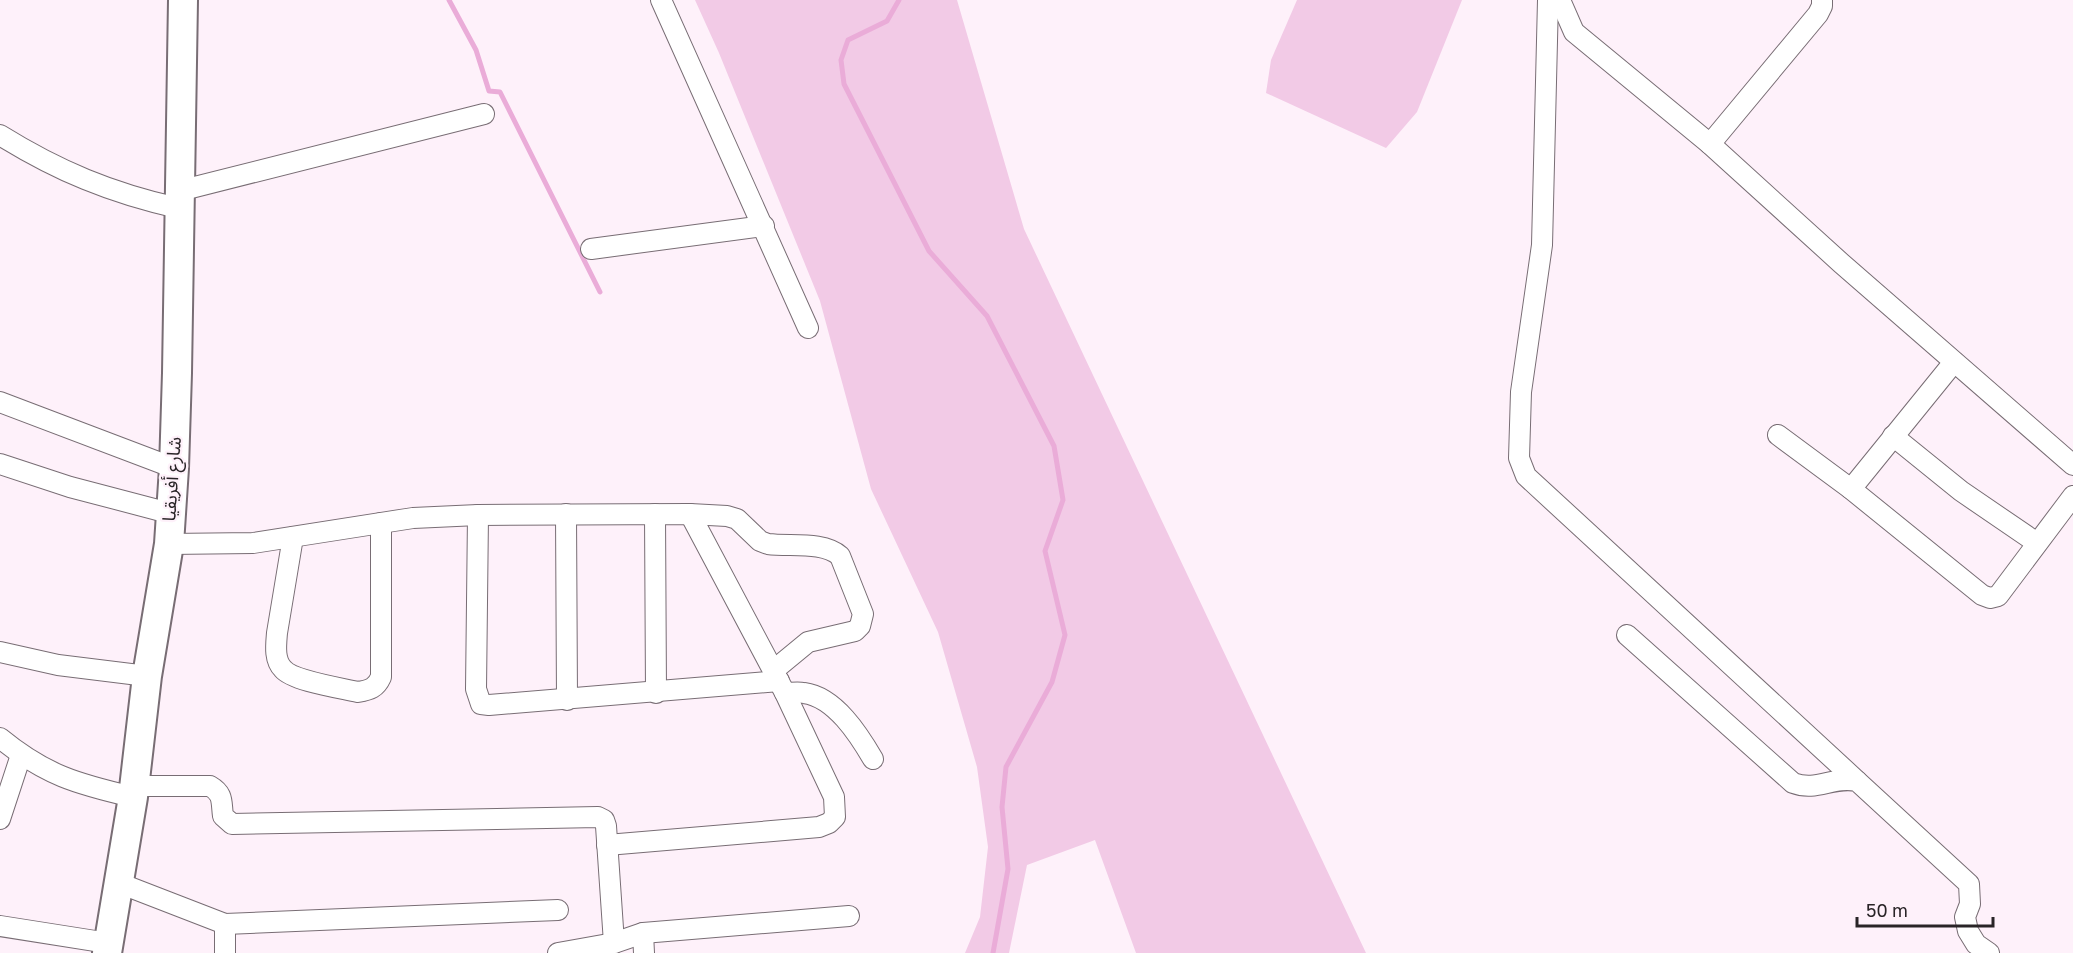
<svg xmlns="http://www.w3.org/2000/svg" width="2073" height="953" font-family="'Golos Text','Noto Sans Arabic',sans-serif">
  <style>
    .green { fill: #f2cae6 }
    .lines { fill: none; stroke-linecap: round; stroke-linejoin: round }
    .stream { stroke: #eaacd8; stroke-width: 5 }
    .street-casing { stroke: #786d74; stroke-width: 22 }
    .secondary-casing { stroke: #786d74; stroke-width: 32 }
    .street { stroke: #fff; stroke-width: 20 }
    .secondary { stroke: #fff; stroke-width: 28 }
    .labels { text-anchor: middle; stroke-width: 4.5; stroke-linejoin: round; paint-order: stroke }
    .street-label { font-size: 18px; fill: #292427; stroke: #fef1fa }
  </style>
  <rect width="100%" height="100%" fill="#fef1fa"/>
  <g class="green">
    <path d="M 695,0 L 957,0 L 1024,229 L 1366,953 L 1136,953 L 1095,840 L 1027,865 L 1009,953 L 965,953 L 980,917 L 988,847 L 977,767 L 938,632 L 871,489 L 820,301 L 719,53 Z"/>
    <path d="M 1297,0 L 1462,0 L 1417,112 L 1386,148 L 1266,93 L 1271,60 Z"/>
  </g>
  <g class="lines">
    <g class="stream">
      <path d="M 449,0 L 476,50 L 489,91 L 500,92 L 600,292"/>
      <path d="M 899,0 L 887,21 L 848,40 L 841,60 L 844,84 L 929,251 L 987,316 L 1054,446 L 1063,500 L 1045,551 L 1065,635 L 1052,682 L 1006,767 L 1002,807 L 1008,869 L 993,953"/>
    </g>
    <defs>
      <g id="street">
        <path d="M 661,0 L 808,328"/>
        <path d="M 1548,0 L 1542,245 L 1521,392 L 1519,458 L 1526,476 L 1857,781"/>
        <path d="M 1560,0 L 1574,32 L 1710,144 L 1841,263 L 2073,465"/>
        <path d="M 0,135 C 58,171 111,193 178,208"/>
        <path d="M 1710,144 L 1818,14 L 1822,6 L 1822,0"/>
        <path d="M 179,191 L 484,114"/>
        <path d="M 591,249 L 764,226"/>
        <path d="M 0,402 L 174,468"/>
        <path d="M 1778,435 L 1851,489 L 1982,595 L 1990,598 L 1998,596 L 2073,496"/>
        <path d="M 1893,436 L 1961,491 L 2037,543"/>
        <path d="M 0,464 L 70,487 L 169,513"/>
        <path d="M 1851,489 L 1954,362"/>
        <path d="M 566,514 L 567,700"/>
        <path d="M 655,514 L 656,693"/>
        <path d="M 478,515 L 476,689 L 481,704 L 489,705 L 779,681"/>
        <path d="M 293,537 L 277,633 C 276,645 274,660 283,669 C 293,681 341,688 358,692 C 370,690 376,688 381,677 L 381,523"/>
        <path d="M 169,544 L 253,543 L 413,518 L 478,515 L 690,514 L 727,516 L 737,519 L 760,541 L 768,544 C 790,547 823,541 840,556 L 863,614 L 860,626 L 855,631 L 808,642 L 774,670"/>
        <path d="M 1627,635 L 1793,783 C 1817,792 1832,776 1857,781 L 1969,884 L 1970,904 L 1965,917 L 1968,931 L 1976,944 L 1989,953"/>
        <path d="M 0,652 L 58,665 L 147,676"/>
        <path d="M 785,693 C 791,693 798,692 804,693 C 835,697 859,735 873,759"/>
        <path d="M 0,738 C 45,775 77,784 133,797"/>
        <path d="M 134,786 L 210,786 C 224,794 221,802 223,816 L 232,824 L 598,817 L 604,820 L 606,826 L 614,943"/>
        <path d="M 0,819 L 21,755"/>
        <path d="M 607,845 L 819,827 L 829,823 L 835,817 L 834,797 L 785,693 L 690,514"/>
        <path d="M 119,883 L 225,924 L 558,910"/>
        <path d="M 225,924 L 225,953"/>
        <path d="M 0,926 L 108,943"/>
        <path d="M 643,933 L 644,953"/>
        <path d="M 558,953 L 614,943 L 643,933 L 849,916"/>
      </g>
      <path id="secondary" d="M 107,953 L 133,797 L 147,676 L 169,544 L 174,468 L 177,373 L 183,0"/>
    </defs>
    <use href="#street" class="street-casing"/>
    <use href="#secondary" class="secondary-casing"/>
    <use href="#street" class="street"/>
    <use href="#secondary" class="secondary"/>
  </g>
  <g class="labels">
    <g class="street-label">
      <text transform="translate(172 479) rotate(-86)" y="6">شارع أفريقيا</text>
    </g>
  </g>
  <path d="M1857 917v9h136v-9" fill="none" stroke="#292427" stroke-width="3"/>
  <text x="1866" y="917" font-size="18" fill="#292427" stroke="#fef1fa" stroke-width="4.5" paint-order="stroke">50 m</text>
</svg>
